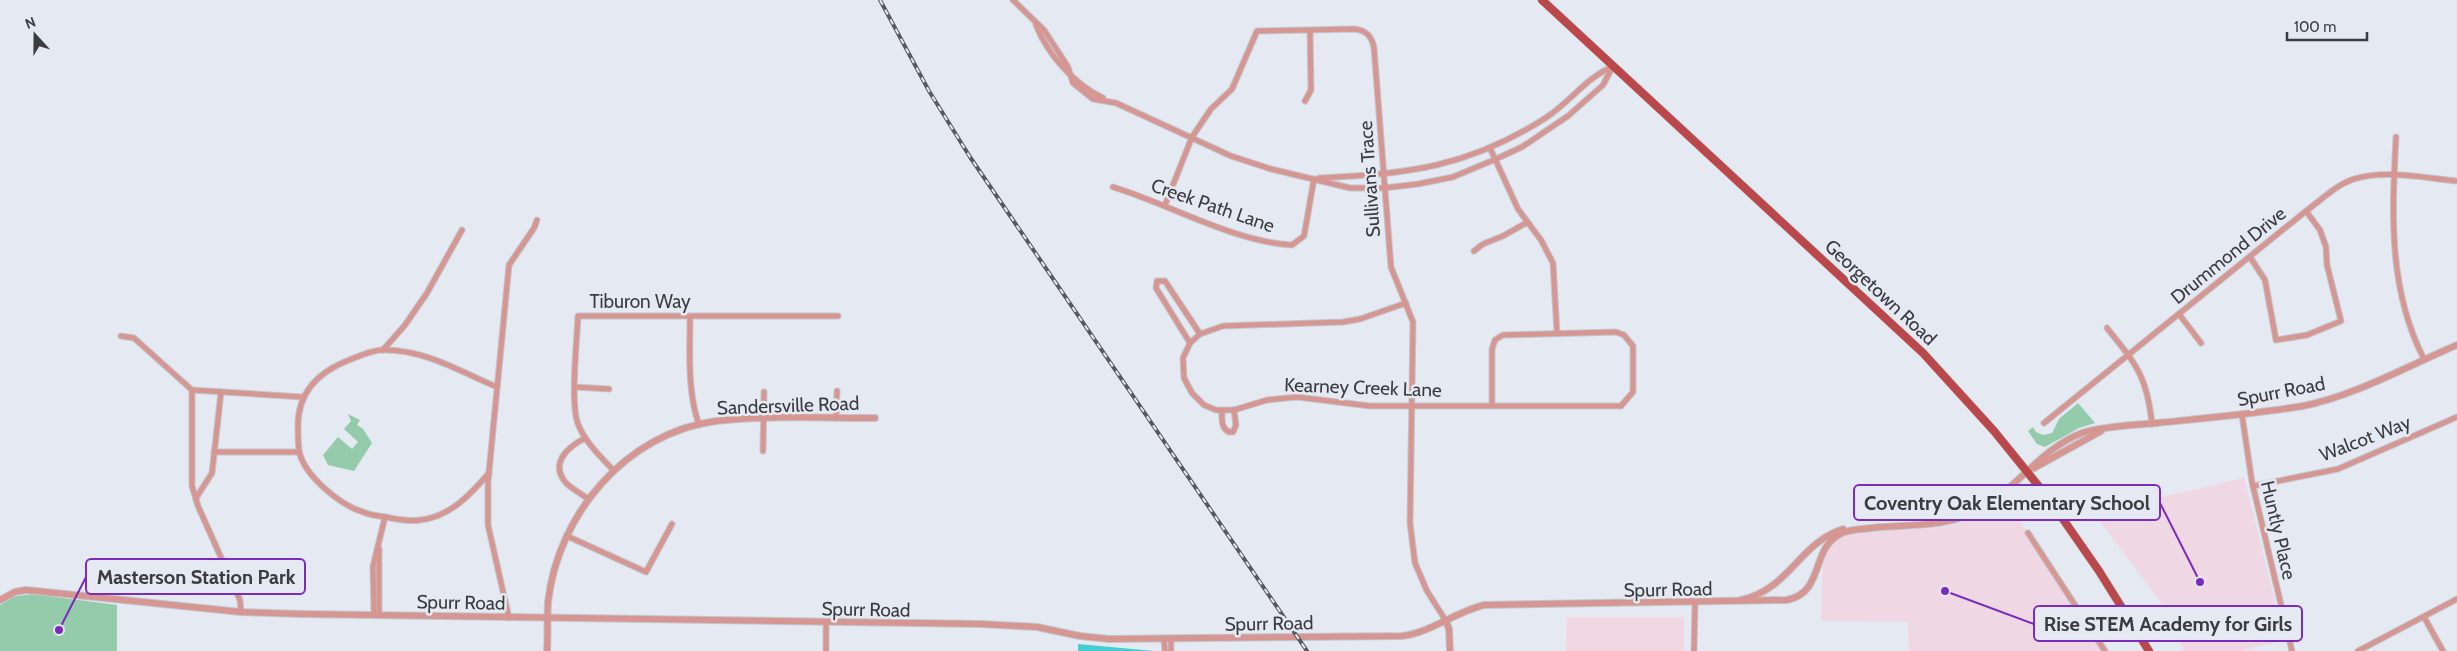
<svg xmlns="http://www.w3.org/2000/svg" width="2457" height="651" font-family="Cabin,sans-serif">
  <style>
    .industrial { fill: #f0d7e1 }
    .education { fill: #efd7e3 }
    .green { fill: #94cbaa }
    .water { fill: #46cdd3 }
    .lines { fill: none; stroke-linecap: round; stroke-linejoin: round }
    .minor-casing { stroke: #c3c6ce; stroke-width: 7 }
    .tertiary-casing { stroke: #c3c6ce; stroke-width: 8 }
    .primary-casing { stroke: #c3c6ce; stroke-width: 9 }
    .minor { stroke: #d69692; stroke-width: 5 }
    .tertiary { stroke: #d69692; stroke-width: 6 }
    .primary { stroke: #ba484a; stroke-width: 8 }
    .rail-casing { stroke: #58595e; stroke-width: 4 }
    .rail { stroke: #e5e9f2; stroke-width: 2; stroke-dasharray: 5.5; stroke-linecap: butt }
    .labels { text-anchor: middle; stroke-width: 5; stroke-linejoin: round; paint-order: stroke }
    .street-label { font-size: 19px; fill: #3b3c40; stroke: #e5e9f2 }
    .leader { fill: none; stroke: #7b2cbf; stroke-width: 2 }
    .callout-dot { fill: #7b2cbf; stroke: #e5e9f2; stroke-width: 2 }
    .callout { fill: #e5e9f2; stroke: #7b2cbf; stroke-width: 2 }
    .callout-label { font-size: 20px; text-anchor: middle; font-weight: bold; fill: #3b3c40 }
  </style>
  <rect width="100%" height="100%" fill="#e5e9f2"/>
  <path class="industrial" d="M 1567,617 L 1684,617 L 1684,651 L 1566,651 Z"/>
  <g class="education">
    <path d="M 2244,478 L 2285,640 L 2240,651 L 2184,651 L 2162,604 L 2094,513 Z"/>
    <path d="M 2005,499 L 2109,651 L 1909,651 L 1908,622 L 1821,621 L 1823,560 L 1836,540 L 1858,530 L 1929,529 L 1957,524 L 1982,514 Z"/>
  </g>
  <g class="green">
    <path d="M 2078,403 L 2095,423 L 2079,428 L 2045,447 L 2037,444 L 2028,431 L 2033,427 L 2036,432 L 2043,435 L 2052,433 L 2059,419 Z"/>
    <path d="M 348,414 L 360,420 L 357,425 L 363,429 L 372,443 L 354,471 L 328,465 L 323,455 L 338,437 L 352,449 L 358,442 L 344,429 L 351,421 Z"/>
    <path d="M 32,594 L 117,605 L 117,651 L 0,651 L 0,605 L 12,597 Z"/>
  </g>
  <path class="water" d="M 1078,644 L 1154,651 L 1078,651 Z"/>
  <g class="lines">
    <defs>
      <g id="minor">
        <path d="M 1013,0 L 1044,30 L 1068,67 L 1073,83 L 1093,99 L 1116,103 L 1231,156 L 1271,169 L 1350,188 L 1384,188 L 1418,184 L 1453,177 L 1496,159 L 1522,147 L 1568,116 L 1603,85 L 1613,66"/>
        <path d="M 1036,25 C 1048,55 1074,84 1103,98"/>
        <path d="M 1305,101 L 1311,90 L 1310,31"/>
        <path d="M 2396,137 C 2392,214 2388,289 2424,359"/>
        <path d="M 1490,148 L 1518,209 L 1541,240 L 1553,263 L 1557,333"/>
        <path d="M 1319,178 C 1408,174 1470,167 1547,117 C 1572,100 1585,79 1613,66"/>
        <path d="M 1113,187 C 1169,204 1234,242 1292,245 L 1304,236 L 1314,179"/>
        <path d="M 1165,205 L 1192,137 L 1211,109 L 1232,89 L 1257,31 L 1354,29 C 1366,30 1372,36 1374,48 L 1391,267 L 1413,322 L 1410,523 L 1415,563 L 1427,591 L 1446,621"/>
        <path d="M 1474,251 L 1483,244 L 1503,236 L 1526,223"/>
        <path d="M 2250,257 L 2265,280 L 2276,340 L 2307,335 L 2341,321 L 2327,265 L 2326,247 L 2320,230 L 2306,211"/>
        <path d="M 1406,303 L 1360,319 L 1343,322 L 1223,326 L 1200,334 L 1190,343 L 1183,358 L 1184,378 L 1192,393 L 1204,405 L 1216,410 L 1234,410 L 1267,400 L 1297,397 L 1370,406 L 1621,406 L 1633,392 L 1633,346 L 1624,335 L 1616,332 L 1503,335 L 1495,340 L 1492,349 L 1492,405"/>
        <path d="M 2179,314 L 2201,343"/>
        <path d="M 690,317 C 690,353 687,390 699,425"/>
        <path d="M 2107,328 C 2136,364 2147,376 2152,424"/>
        <path d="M 121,336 L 134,338 L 192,390 L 303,397"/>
        <path d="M 1190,343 L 1156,288 L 1157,281 L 1165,281 L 1200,334"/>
        <path d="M 383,350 L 405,325 L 427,293 L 462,230"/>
        <path d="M 575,387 L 609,389"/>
        <path d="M 192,390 L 192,486 L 198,506 L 240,600 L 241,612"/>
        <path d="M 1222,412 C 1222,420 1221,428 1229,432 L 1233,432 L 1236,425 L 1234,410"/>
        <path d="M 2242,415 L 2252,482 L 2292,651"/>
        <path d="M 836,418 L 837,391"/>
        <path d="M 2044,423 L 2306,211 C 2320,201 2337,184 2354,179 C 2385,169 2425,178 2457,181"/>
        <path d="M 585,438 C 568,447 549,463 566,483 C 572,489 582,494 588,499"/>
        <path d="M 763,451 L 764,392"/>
        <path d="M 214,452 L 299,452"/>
        <path d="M 613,470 C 600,456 585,442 578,424 C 570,403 577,341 578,316 L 838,316"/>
        <path d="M 2253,486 L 2338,469 L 2457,417"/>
        <path d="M 196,498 L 212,473 L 221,392"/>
        <path d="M 385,517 C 378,516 370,515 363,512 C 340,505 303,475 299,450 C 298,443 298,435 298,428 C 297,393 318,372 349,360 C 359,356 370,351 381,350 C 422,348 461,372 497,387"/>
        <path d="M 2028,533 L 2105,651"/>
        <path d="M 567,536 L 646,572 L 672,524"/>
        <path d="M 374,615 L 373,566 L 385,517 C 396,519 409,522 420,520 C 450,517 471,494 489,473"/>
        <path d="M 379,615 L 379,549"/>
        <path d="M 2424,617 L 2443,651"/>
        <path d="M 509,618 L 488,525 L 488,482 L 509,265 L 534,228 L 537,220"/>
        <path d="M 826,623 L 826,651"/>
        <path d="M 1164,640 L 1165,651"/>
        <path d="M 1171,640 L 1171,651"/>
        <path d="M 1694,651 L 1695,603"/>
        <path d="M 2358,651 L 2457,599"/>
      </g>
      <g id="tertiary">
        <path d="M 2034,468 L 2101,431"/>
        <path d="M 0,600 L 15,592 L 26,590 L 241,612 L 302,614 L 981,624 L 1037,627 L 1080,636 L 1109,639 L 1402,636 C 1432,632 1455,612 1484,605 L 1787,600 C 1825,592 1810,550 1840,534 C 1847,530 1855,530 1862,529 C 1894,524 1929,528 1960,518 C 2009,503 2034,451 2082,433 C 2102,426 2135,425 2157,423 C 2206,418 2255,414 2303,406 C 2352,397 2410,365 2457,345"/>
        <path d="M 1741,600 C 1790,589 1799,543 1843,529"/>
        <path d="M 1446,621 L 1449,629 L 1450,651"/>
        <path d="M 547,651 C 548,635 547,618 548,602 C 558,514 626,433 716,421 C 768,415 823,418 875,418"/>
      </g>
      <path id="primary" d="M 1542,0 L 1923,353 L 1994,431 L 2049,499 L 2099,571 L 2149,651"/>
    </defs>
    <use href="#minor" class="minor-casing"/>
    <use href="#tertiary" class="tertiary-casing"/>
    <use href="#primary" class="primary-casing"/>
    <use href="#minor" class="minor"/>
    <use href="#tertiary" class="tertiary"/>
    <use href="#primary" class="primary"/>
    <defs>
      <path id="rail" d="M 880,0 L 929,91 L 970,157 L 1307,651"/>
    </defs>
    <use href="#rail" class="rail-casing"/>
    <use href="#rail" class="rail"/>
  </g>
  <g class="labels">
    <g class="street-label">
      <text transform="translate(1369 179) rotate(-94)" y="7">Sullivans Trace</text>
      <text transform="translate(1213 205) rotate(19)" y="7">Creek Path Lane</text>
      <text transform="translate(2228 255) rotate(-39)" y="7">Drummond Drive</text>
      <text transform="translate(1881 292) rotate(43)" y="7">Georgetown Road</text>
      <text x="640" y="308">Tiburon Way</text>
      <text transform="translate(1363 387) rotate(2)" y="7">Kearney Creek Lane</text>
      <text transform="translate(2281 391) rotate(-11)" y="7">Spurr Road</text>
      <text transform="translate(788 405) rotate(-2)" y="7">Sandersville Road</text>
      <text transform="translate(2365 438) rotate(-21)" y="7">Walcot Way</text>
      <text transform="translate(2279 530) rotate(77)" y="7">Huntly Place</text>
      <text transform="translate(1668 589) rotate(-1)" y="7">Spurr Road</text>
      <text transform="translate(461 602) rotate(1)" y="7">Spurr Road</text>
      <text transform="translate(866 609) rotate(1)" y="7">Spurr Road</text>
      <text transform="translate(1269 623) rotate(-1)" y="7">Spurr Road</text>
    </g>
  </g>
  <path class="leader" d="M2200 582L2160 503M59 630L86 577M1945 591L2034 624"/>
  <g class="callout-dot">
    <circle cx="2200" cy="582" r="5"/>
    <circle cx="59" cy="630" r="5"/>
    <circle cx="1945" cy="591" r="5"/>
  </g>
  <g class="callout">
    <rect x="1854" y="485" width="306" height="35" rx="5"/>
    <rect x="86" y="559" width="219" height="35" rx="5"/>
    <rect x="2034" y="606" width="268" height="35" rx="5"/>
  </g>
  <g class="callout-label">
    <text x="2007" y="510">Coventry Oak Elementary School</text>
    <text x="196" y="584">Masterson Station Park</text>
    <text x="2168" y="631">Rise STEM Academy for Girls</text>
  </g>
  <g transform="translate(35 35) rotate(339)" stroke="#e5e9f2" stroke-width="4" paint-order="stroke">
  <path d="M0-4L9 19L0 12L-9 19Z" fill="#3b3c40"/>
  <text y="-8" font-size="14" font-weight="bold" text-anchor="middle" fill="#3b3c40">N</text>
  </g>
  <path d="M2287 32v8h80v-8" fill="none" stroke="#3b3c40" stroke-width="2.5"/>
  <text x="2294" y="32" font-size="15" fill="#3b3c40" stroke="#e5e9f2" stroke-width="4" paint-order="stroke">100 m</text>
</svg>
